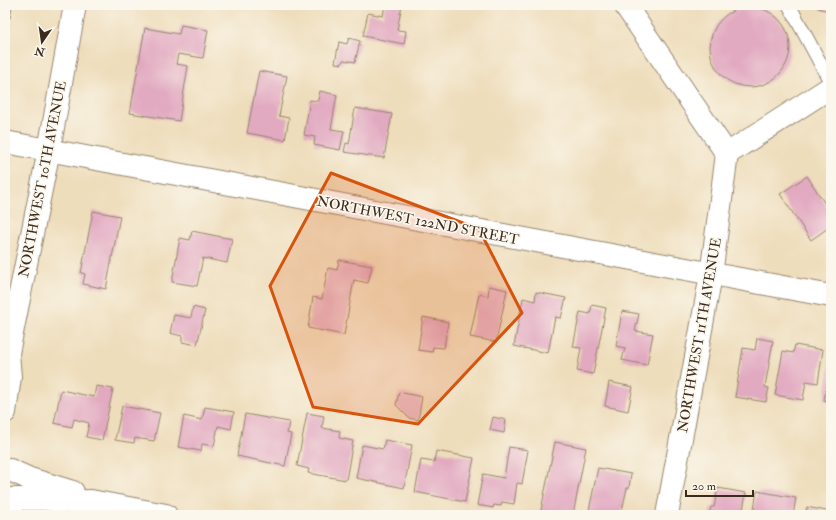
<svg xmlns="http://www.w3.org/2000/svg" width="836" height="520" font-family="'IM FELL Double Pica',serif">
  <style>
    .building { fill: #e2aac1 }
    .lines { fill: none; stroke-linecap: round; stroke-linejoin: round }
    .lane-casing { stroke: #94846c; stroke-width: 15 }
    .street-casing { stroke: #94846c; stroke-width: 24 }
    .lane { stroke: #fff; stroke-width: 13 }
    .street { stroke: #fff; stroke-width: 22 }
    .marked { fill: #d7540e; fill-opacity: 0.2; stroke: #d7540e; stroke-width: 3; stroke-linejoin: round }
    .labels { text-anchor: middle; stroke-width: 3.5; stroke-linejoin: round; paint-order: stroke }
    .street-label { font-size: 14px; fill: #3b2a1e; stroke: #fbf7ec }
  </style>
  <rect width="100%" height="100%" fill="#fbf7ec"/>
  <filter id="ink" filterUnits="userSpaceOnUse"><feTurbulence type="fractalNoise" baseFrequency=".025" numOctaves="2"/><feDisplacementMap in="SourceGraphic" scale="8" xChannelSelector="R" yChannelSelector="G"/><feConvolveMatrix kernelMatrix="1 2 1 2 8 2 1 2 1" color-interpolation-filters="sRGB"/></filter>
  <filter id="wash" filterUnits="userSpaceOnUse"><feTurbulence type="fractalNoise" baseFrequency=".012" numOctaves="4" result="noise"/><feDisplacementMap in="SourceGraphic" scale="16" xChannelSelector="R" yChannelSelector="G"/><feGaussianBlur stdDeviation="0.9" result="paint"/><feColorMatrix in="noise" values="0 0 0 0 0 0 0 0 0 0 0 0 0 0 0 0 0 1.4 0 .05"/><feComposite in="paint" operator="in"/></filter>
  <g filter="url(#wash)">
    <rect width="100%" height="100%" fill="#edb"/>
    <g id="blocks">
      <g class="building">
        <path d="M 5,5 L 12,5 L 10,18 L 7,17 L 6,25 Z"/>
        <path d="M 385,5 L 402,5 L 397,30 L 406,31 L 404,44 L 363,36 L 368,13 L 383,16 Z"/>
        <path d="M 815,5 L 831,5 L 831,12 L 818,8 Z"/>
        <circle cx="750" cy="47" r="40"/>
        <path d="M 181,25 L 208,30 L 203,58 L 178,54 L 176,64 L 188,66 L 179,121 L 130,113 L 145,28 L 179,34 Z"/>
        <path d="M 349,38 L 360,41 L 355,62 L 343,60 L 342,64 L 335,63 L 339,42 L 347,44 Z"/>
        <path d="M 259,71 L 287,76 L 279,116 L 289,118 L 285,140 L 247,133 Z"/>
        <path d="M 320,91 L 337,95 L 331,129 L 344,131 L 340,150 L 314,145 L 315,137 L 304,135 L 310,100 L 318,101 Z"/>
        <path d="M 355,108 L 392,114 L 384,158 L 344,152 L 346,143 L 349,144 Z"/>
        <path d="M 807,176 L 831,213 L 831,226 L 811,240 L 780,194 Z"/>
        <path d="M 93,211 L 120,216 L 106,289 L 83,284 L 85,274 L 81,273 Z"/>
        <path d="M 192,231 L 232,239 L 227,263 L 203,258 L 197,286 L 172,282 L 180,238 L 190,240 Z"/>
        <path d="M 339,260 L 372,266 L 368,283 L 354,280 L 344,335 L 308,328 L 313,297 L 322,299 L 328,268 L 337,270 Z"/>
        <path d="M 489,286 L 507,290 L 496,342 L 470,337 L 479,294 L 488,296 Z"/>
        <path d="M 536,292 L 566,298 L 561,318 L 555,317 L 548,353 L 514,346 L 523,298 L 535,301 Z"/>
        <path d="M 592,305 L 606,308 L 593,374 L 577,371 L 581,348 L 573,347 L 580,312 L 590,314 Z"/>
        <path d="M 193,307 L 205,310 L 197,345 L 182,342 L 182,336 L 170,333 L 174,315 L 191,318 Z"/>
        <path d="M 622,311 L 639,314 L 635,331 L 653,334 L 647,365 L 622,360 L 625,348 L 616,346 Z"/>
        <path d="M 423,317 L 448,322 L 444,348 L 433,347 L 432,352 L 418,350 Z"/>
        <path d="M 757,338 L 773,341 L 765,387 L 769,388 L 766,402 L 735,397 L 743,348 L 755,350 Z"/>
        <path d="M 795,345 L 823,350 L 818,383 L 806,381 L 803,400 L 775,395 L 783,351 L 793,353 Z"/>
        <path d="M 830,367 L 831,367 L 831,402 L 824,400 Z"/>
        <path d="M 609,382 L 633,387 L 628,411 L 605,406 Z"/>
        <path d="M 96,386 L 113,389 L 102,440 L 86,437 L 89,423 L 74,419 L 72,427 L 54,423 L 61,390 L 94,397 Z"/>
        <path d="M 399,392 L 422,397 L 418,420 L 409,418 L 396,405 Z"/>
        <path d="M 122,406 L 160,413 L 154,441 L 135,438 L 134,443 L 115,440 Z"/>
        <path d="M 205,407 L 234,412 L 231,429 L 218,426 L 214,446 L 202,444 L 201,451 L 178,447 L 184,416 L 202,420 Z"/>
        <path d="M 307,413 L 324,416 L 322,428 L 340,431 L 339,438 L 353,441 L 346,480 L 308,473 L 309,469 L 297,466 Z"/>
        <path d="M 245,414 L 289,422 L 287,433 L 291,434 L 285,466 L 237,456 Z"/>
        <path d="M 493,417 L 506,420 L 504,433 L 490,430 Z"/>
        <path d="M 385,440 L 412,445 L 404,488 L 356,478 L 362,445 L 383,449 Z"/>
        <path d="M 555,442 L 586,448 L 573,515 L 540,515 Z"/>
        <path d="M 509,447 L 528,450 L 522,484 L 517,483 L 514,504 L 502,502 L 501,506 L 494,505 L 493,508 L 477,505 L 483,474 L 504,478 Z"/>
        <path d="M 436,451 L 474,458 L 465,502 L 415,492 L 421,460 L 434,462 Z"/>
        <path d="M 598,468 L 631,474 L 629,488 L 627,488 L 621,515 L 588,515 Z"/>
        <path d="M 718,488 L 746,493 L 742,515 L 709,515 L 711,507 L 714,507 Z"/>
        <path d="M 757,491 L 796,498 L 793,515 L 753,515 Z"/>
        <path d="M 807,507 L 831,512 L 831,515 L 806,515 Z"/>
      </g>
    </g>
  </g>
  <g filter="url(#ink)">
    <use href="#blocks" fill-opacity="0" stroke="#94846c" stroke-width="1"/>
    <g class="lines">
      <defs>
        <path id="lane" d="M 789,5 L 831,83"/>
        <g id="street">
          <path d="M 625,5 L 727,154 L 711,275 L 667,515"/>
          <path d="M 5,142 L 831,296"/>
          <path d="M 727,154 L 831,87"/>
          <path d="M 5,361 L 8,353 L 49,150 L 75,5"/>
          <path d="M 5,412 L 10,377 L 8,353"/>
          <path d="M 10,470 L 30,479 L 73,492"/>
          <path d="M 6,499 L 45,499 L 69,502 L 91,501 L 166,515"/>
        </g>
      </defs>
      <use href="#lane" class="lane-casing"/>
      <use href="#street" class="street-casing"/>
      <use href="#lane" class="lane"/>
      <use href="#street" class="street"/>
    </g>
  </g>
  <path class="marked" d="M 331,173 L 479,229 L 522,313 L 418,424 L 313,407 L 270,286 Z"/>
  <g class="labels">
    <g class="street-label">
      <text transform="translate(42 179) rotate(-79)" y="5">NORTHWEST 10TH AVENUE</text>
      <text transform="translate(418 220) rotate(11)" y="5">NORTHWEST 122ND STREET</text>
      <text transform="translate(699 335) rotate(-80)" y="5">NORTHWEST 11TH AVENUE</text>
    </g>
  </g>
  <rect width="836" height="520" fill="none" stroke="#fbf7ec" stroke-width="20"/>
  <g transform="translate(42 42) rotate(193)" stroke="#fbf7ec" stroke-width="3" paint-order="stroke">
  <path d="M0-3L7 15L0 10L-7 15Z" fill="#3b2a1e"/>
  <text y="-6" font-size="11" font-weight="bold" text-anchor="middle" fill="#3b2a1e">N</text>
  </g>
  <path d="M686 490v6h67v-6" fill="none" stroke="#3b2a1e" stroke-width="2"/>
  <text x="692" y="490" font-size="12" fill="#3b2a1e" stroke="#fbf7ec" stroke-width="3" paint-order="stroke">20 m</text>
</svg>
